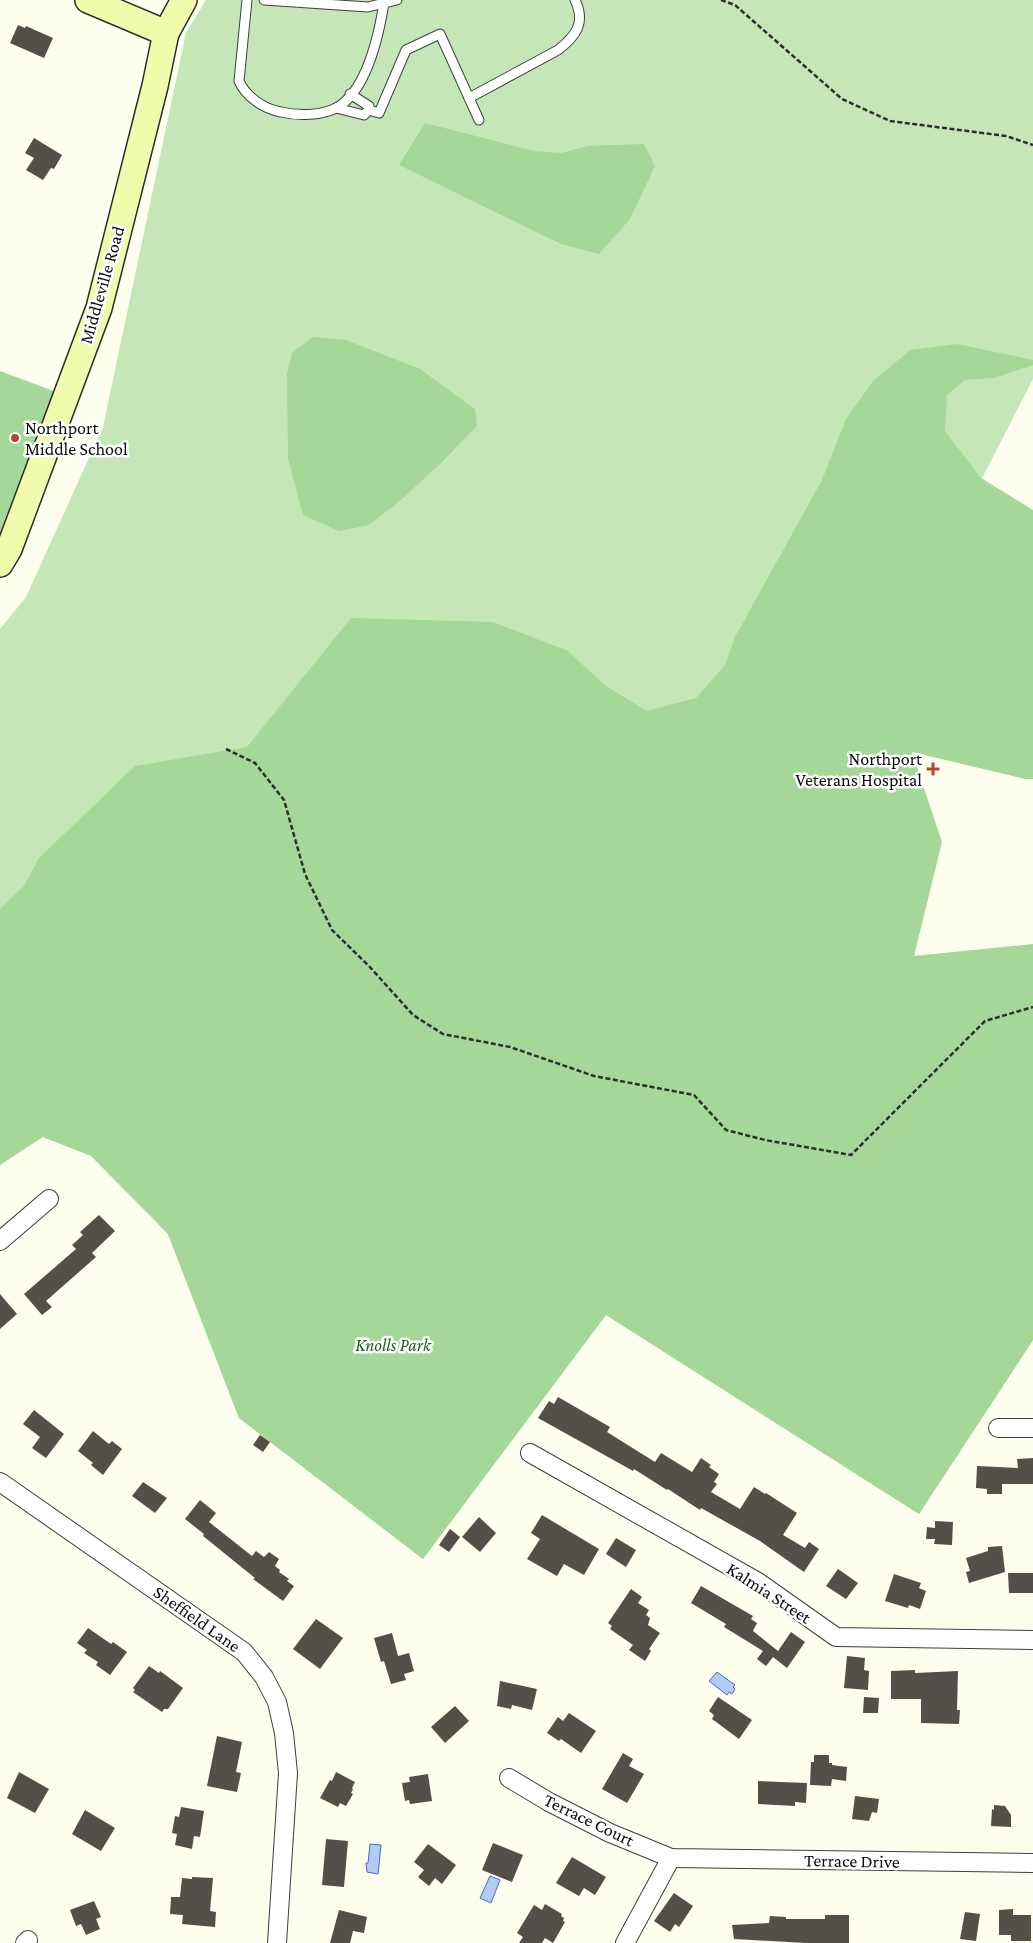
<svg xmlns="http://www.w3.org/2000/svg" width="1033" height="1943" font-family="'Crimson Pro',serif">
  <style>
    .green { fill: #c5e7b8 }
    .forest { fill: #a5d798 }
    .water { fill: #b4ccf3; stroke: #3e6fc6 }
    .building { fill: #545049 }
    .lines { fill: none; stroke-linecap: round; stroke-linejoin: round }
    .lane-casing { stroke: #3f3f3f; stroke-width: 11 }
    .street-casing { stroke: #3f3f3f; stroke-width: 20 }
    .secondary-casing { stroke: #2e2e2e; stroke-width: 28 }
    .path { stroke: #2e2e2e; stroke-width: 2.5; stroke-dasharray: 5 2.5; stroke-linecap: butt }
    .lane { stroke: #fff; stroke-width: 9 }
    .street { stroke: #fff; stroke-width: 18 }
    .secondary { stroke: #f0fbab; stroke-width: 25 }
    .poi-dot { fill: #b5462b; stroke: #fff; stroke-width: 2 }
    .labels { text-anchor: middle; stroke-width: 5; stroke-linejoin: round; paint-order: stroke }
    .street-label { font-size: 18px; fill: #0c0c0c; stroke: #fff }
    .poi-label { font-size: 18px; fill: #0c0c0c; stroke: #fff; text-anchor: start }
    .park-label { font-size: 18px; font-style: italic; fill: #206122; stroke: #fff }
  </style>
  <rect width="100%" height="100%" fill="#fdfeed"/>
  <path class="green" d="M 206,0 L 1033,0 L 1033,379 L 616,1191 L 1033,1340 L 919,1514 L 606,1315 L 423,1559 L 239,1418 L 168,1234 L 92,1155 L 0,1121 L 0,629 L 26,597 L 103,427 L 186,33 Z"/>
  <g class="forest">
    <path d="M 425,123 L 534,151 L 561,153 L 588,146 L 644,144 L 655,166 L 630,219 L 599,254 L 561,244 L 399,165 Z"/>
    <path d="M 313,337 L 346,340 L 420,369 L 475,409 L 477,426 L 440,464 L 402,499 L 369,525 L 339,531 L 303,515 L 288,459 L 287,374 L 292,353 Z"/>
    <path d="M 957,344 L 1033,360 L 1033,365 L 994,378 L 965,380 L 947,395 L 945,431 L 981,478 L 1033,510 L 1033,779 L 1025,779 L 912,752 L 942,842 L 914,956 L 1033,944 L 1033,1340 L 919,1514 L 606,1315 L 423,1559 L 239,1418 L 168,1234 L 91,1156 L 43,1137 L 0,1165 L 0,909 L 24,886 L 39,858 L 135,766 L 247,747 L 351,618 L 493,622 L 568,651 L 606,686 L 647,711 L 696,698 L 725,665 L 735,637 L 822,480 L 846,419 L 873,381 L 910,350 Z"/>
    <path d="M 0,371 L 56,392 L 0,549 Z"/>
  </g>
  <g class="water">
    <path d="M 717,1672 L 735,1685 L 733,1687 L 735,1689 L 732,1694 L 729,1692 L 727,1695 L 709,1681 Z"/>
    <path d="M 370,1844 L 381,1845 L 378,1874 L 367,1872 L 366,1863 L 368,1863 Z"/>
    <path d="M 490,1876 L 500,1880 L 491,1903 L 480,1898 Z"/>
  </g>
  <g class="building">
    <path d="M 18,25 L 25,28 L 26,26 L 53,38 L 44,58 L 10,43 Z"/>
    <path d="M 34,138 L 62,155 L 54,169 L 51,168 L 43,180 L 26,170 L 34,158 L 25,153 Z"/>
    <path d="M 99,1215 L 115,1231 L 92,1253 L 96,1257 L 46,1301 L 52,1307 L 42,1315 L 24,1294 L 76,1249 L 72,1245 L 83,1235 L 80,1232 Z"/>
    <path d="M 0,1294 L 17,1314 L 0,1329 Z"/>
    <path d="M 558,1397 L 610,1427 L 607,1432 L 655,1462 L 661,1453 L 692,1472 L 701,1458 L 711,1465 L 709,1467 L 719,1474 L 714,1482 L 717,1484 L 711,1492 L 740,1509 L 754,1487 L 765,1494 L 766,1493 L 797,1513 L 783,1535 L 805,1548 L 809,1542 L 819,1549 L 804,1572 L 760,1541 L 701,1508 L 700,1510 L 668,1489 L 667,1490 L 634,1469 L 633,1471 L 626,1467 L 538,1418 L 549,1401 L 554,1404 Z"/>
    <path d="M 34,1410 L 64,1434 L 46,1458 L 32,1448 L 40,1437 L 23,1424 Z"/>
    <path d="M 93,1431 L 109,1444 L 112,1441 L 122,1449 L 103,1475 L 91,1465 L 93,1463 L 78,1451 Z"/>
    <path d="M 260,1435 L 270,1442 L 263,1452 L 253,1445 Z"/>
    <path d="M 1033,1458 L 1033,1484 L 1002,1484 L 1002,1494 L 987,1494 L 987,1489 L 976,1488 L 977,1466 L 1018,1468 L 1017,1459 Z"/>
    <path d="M 143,1482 L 167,1498 L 155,1513 L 132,1496 Z"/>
    <path d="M 200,1500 L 216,1513 L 209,1522 L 252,1556 L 256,1551 L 264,1557 L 269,1552 L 279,1559 L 275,1566 L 280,1570 L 279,1572 L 289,1579 L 287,1581 L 294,1586 L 283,1601 L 253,1579 L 255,1578 L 203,1536 L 204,1534 L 185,1519 Z"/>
    <path d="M 542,1515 L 599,1549 L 584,1575 L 564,1564 L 557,1576 L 527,1559 L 540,1539 L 531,1533 Z"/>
    <path d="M 479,1517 L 496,1533 L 480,1552 L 462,1537 Z"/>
    <path d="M 935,1521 L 953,1522 L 952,1545 L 934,1544 L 935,1539 L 926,1539 L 927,1527 L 935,1528 Z"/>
    <path d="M 450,1529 L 460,1537 L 449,1552 L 439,1545 Z"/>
    <path d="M 616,1538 L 636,1550 L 626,1567 L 606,1554 Z"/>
    <path d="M 1002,1546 L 1005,1572 L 969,1583 L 966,1572 L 970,1571 L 966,1558 L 988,1551 L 988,1547 Z"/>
    <path d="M 838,1569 L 858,1583 L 846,1599 L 826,1586 Z"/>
    <path d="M 1008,1573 L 1033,1573 L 1033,1593 L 1009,1593 Z"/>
    <path d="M 894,1574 L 921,1583 L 919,1588 L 926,1591 L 920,1609 L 909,1605 L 908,1608 L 885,1601 Z"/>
    <path d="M 701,1586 L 753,1616 L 751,1619 L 757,1623 L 753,1631 L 778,1651 L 791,1632 L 805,1642 L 787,1668 L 773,1657 L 766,1666 L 757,1659 L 763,1651 L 724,1627 L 726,1624 L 691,1603 Z"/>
    <path d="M 631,1589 L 642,1597 L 638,1603 L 649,1610 L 646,1615 L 650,1618 L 648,1625 L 660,1633 L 649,1649 L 651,1651 L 645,1661 L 629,1650 L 633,1645 L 610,1629 L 612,1626 L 608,1623 Z"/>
    <path d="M 316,1619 L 343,1638 L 320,1669 L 293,1649 Z"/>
    <path d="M 88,1628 L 111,1644 L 113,1642 L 127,1652 L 110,1675 L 96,1665 L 98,1662 L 84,1653 L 87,1650 L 77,1643 Z"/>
    <path d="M 392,1633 L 398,1656 L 409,1653 L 414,1671 L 404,1674 L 406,1680 L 391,1684 L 384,1661 L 381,1662 L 374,1638 Z"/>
    <path d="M 847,1656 L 865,1658 L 864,1670 L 869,1671 L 868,1690 L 844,1688 Z"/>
    <path d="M 149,1666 L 159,1673 L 160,1671 L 183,1688 L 168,1709 L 164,1709 L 162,1712 L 133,1692 L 135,1690 L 133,1688 Z"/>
    <path d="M 915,1670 L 915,1673 L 958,1671 L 957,1710 L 960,1710 L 959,1724 L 921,1723 L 921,1699 L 891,1699 L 891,1671 Z"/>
    <path d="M 500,1681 L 537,1689 L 532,1710 L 512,1705 L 511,1709 L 497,1706 Z"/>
    <path d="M 718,1697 L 752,1720 L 739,1739 L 712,1719 L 714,1715 L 709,1711 Z"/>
    <path d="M 864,1697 L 879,1698 L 878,1713 L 863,1713 Z"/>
    <path d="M 455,1706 L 469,1721 L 445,1743 L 431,1727 Z"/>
    <path d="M 569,1713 L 596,1731 L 581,1753 L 561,1739 L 559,1741 L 547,1733 L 558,1717 L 563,1721 Z"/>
    <path d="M 217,1736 L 242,1742 L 236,1772 L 241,1773 L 237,1792 L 207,1786 Z"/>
    <path d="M 623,1753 L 633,1759 L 629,1766 L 644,1774 L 627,1803 L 602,1789 Z"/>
    <path d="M 814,1755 L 829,1755 L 829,1763 L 832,1763 L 832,1765 L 847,1767 L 846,1781 L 832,1779 L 831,1786 L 810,1785 L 811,1762 L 814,1762 Z"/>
    <path d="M 19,1772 L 49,1789 L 35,1813 L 7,1798 Z"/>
    <path d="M 336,1772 L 355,1782 L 352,1788 L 353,1789 L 351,1793 L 353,1794 L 346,1806 L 340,1803 L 338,1807 L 320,1798 L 330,1780 L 332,1781 Z"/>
    <path d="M 428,1774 L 432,1801 L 410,1804 L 409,1800 L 405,1801 L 402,1783 L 410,1782 L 409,1777 Z"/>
    <path d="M 758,1781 L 807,1783 L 806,1803 L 795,1802 L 795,1806 L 758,1804 Z"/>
    <path d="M 855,1796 L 879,1799 L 877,1813 L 872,1812 L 869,1821 L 852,1819 Z"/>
    <path d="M 994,1805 L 1005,1806 L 1011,1815 L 1011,1827 L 991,1826 L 992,1809 L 994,1810 Z"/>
    <path d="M 181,1807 L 204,1811 L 200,1837 L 194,1836 L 192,1849 L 175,1845 L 177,1834 L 172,1833 L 175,1816 L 179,1817 Z"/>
    <path d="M 85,1810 L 115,1828 L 101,1851 L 72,1834 Z"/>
    <path d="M 326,1839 L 348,1841 L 344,1887 L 322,1885 Z"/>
    <path d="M 493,1843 L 523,1855 L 512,1882 L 482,1870 Z"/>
    <path d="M 428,1844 L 456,1865 L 442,1884 L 435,1878 L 429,1886 L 418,1877 L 424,1870 L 414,1862 Z"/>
    <path d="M 572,1857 L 606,1877 L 595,1895 L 584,1888 L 579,1896 L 556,1883 Z"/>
    <path d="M 192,1877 L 213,1878 L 210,1911 L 216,1912 L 215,1927 L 182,1924 L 183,1915 L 170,1914 L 171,1897 L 180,1897 L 182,1878 L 192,1879 Z"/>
    <path d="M 674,1893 L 693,1906 L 679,1927 L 675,1924 L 670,1932 L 654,1921 Z"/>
    <path d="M 94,1901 L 101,1917 L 96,1919 L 100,1929 L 86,1935 L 81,1924 L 76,1926 L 70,1910 Z"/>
    <path d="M 545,1904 L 562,1914 L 561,1916 L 564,1918 L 563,1921 L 565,1922 L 553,1943 L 545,1938 L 542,1943 L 519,1943 L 523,1937 L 517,1933 L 534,1905 L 542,1910 Z"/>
    <path d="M 1013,1909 L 1013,1915 L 1031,1915 L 1031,1941 L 1011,1941 L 1011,1935 L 999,1935 L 999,1910 Z"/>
    <path d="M 339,1910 L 367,1917 L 364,1933 L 353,1931 L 350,1943 L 330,1943 Z"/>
    <path d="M 965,1912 L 980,1914 L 976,1941 L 960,1939 Z"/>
    <path d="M 825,1915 L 849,1915 L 849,1943 L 806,1943 L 734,1939 L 732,1925 L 769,1923 L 770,1916 L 786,1917 L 786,1919 L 825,1919 Z"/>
  </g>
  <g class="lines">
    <defs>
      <g id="lane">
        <path d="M 247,0 L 239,81 C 246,97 264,109 281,112 C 298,116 322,116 338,107 C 367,89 379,34 384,3"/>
        <path d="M 264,0 L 368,7 L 397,0"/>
        <path d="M 469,98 L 558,50 C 576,36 586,23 575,0"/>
        <path d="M 336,108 L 364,115 L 369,110 L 369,106 L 350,94"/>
        <path d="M 369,110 L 379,113 L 406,50 L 440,34 L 479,120"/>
      </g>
      <g id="street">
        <path d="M 0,1241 L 49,1199"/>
        <path d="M 998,1428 L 1033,1428"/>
        <path d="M 530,1453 L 758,1582 L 836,1637 L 1033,1640"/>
        <path d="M 0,1482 L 244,1652 L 264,1677 L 277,1702 L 284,1733 L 288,1773 L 277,1943"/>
        <path d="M 509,1778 L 549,1802 L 610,1833 L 671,1858 L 1033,1863"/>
        <path d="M 25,1943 L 28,1940"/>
        <path d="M 625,1943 L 671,1858"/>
      </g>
      <g id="secondary">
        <path d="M 88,0 L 166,33"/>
        <path d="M 0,564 L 9,549 L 99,308 L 155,86 L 166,33 L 184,0"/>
      </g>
    </defs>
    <use href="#lane" class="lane-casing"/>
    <use href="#street" class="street-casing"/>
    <use href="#secondary" class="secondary-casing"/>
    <g class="path">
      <path d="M 721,0 L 735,5 L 842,99 L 890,121 L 1006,136 L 1033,145"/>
      <path d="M 226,749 L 255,763 L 284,800 L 305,874 L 332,930 L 369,966 L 413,1015 L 443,1034 L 510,1047 L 594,1076 L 694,1095 L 726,1130 L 765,1140 L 851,1155 L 985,1021 L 1033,1007"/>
    </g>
    <use href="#lane" class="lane"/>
    <use href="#street" class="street"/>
    <use href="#secondary" class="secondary"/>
  </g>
  <g class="poi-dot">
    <circle cx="15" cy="438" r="5"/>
    <path d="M930.5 761.5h5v5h5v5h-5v5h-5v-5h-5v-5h5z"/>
  </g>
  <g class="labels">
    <g class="street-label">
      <text transform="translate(102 285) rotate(-74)" y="6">Middleville Road</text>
      <text transform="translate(769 1593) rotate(33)" y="6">Kalmia Street</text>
      <text transform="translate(197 1619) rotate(35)" y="6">Sheffield Lane</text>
      <text transform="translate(589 1820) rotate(26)" y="6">Terrace Court</text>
      <text transform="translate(852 1861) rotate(1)" y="6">Terrace Drive</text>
    </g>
    <g class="poi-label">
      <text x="25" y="434">Northport<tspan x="25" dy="21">Middle School</tspan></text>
      <text x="922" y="765" text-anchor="end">Northport<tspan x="922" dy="21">Veterans Hospital</tspan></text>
    </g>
    <g class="park-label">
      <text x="393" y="1351">Knolls Park</text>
    </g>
  </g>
</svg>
